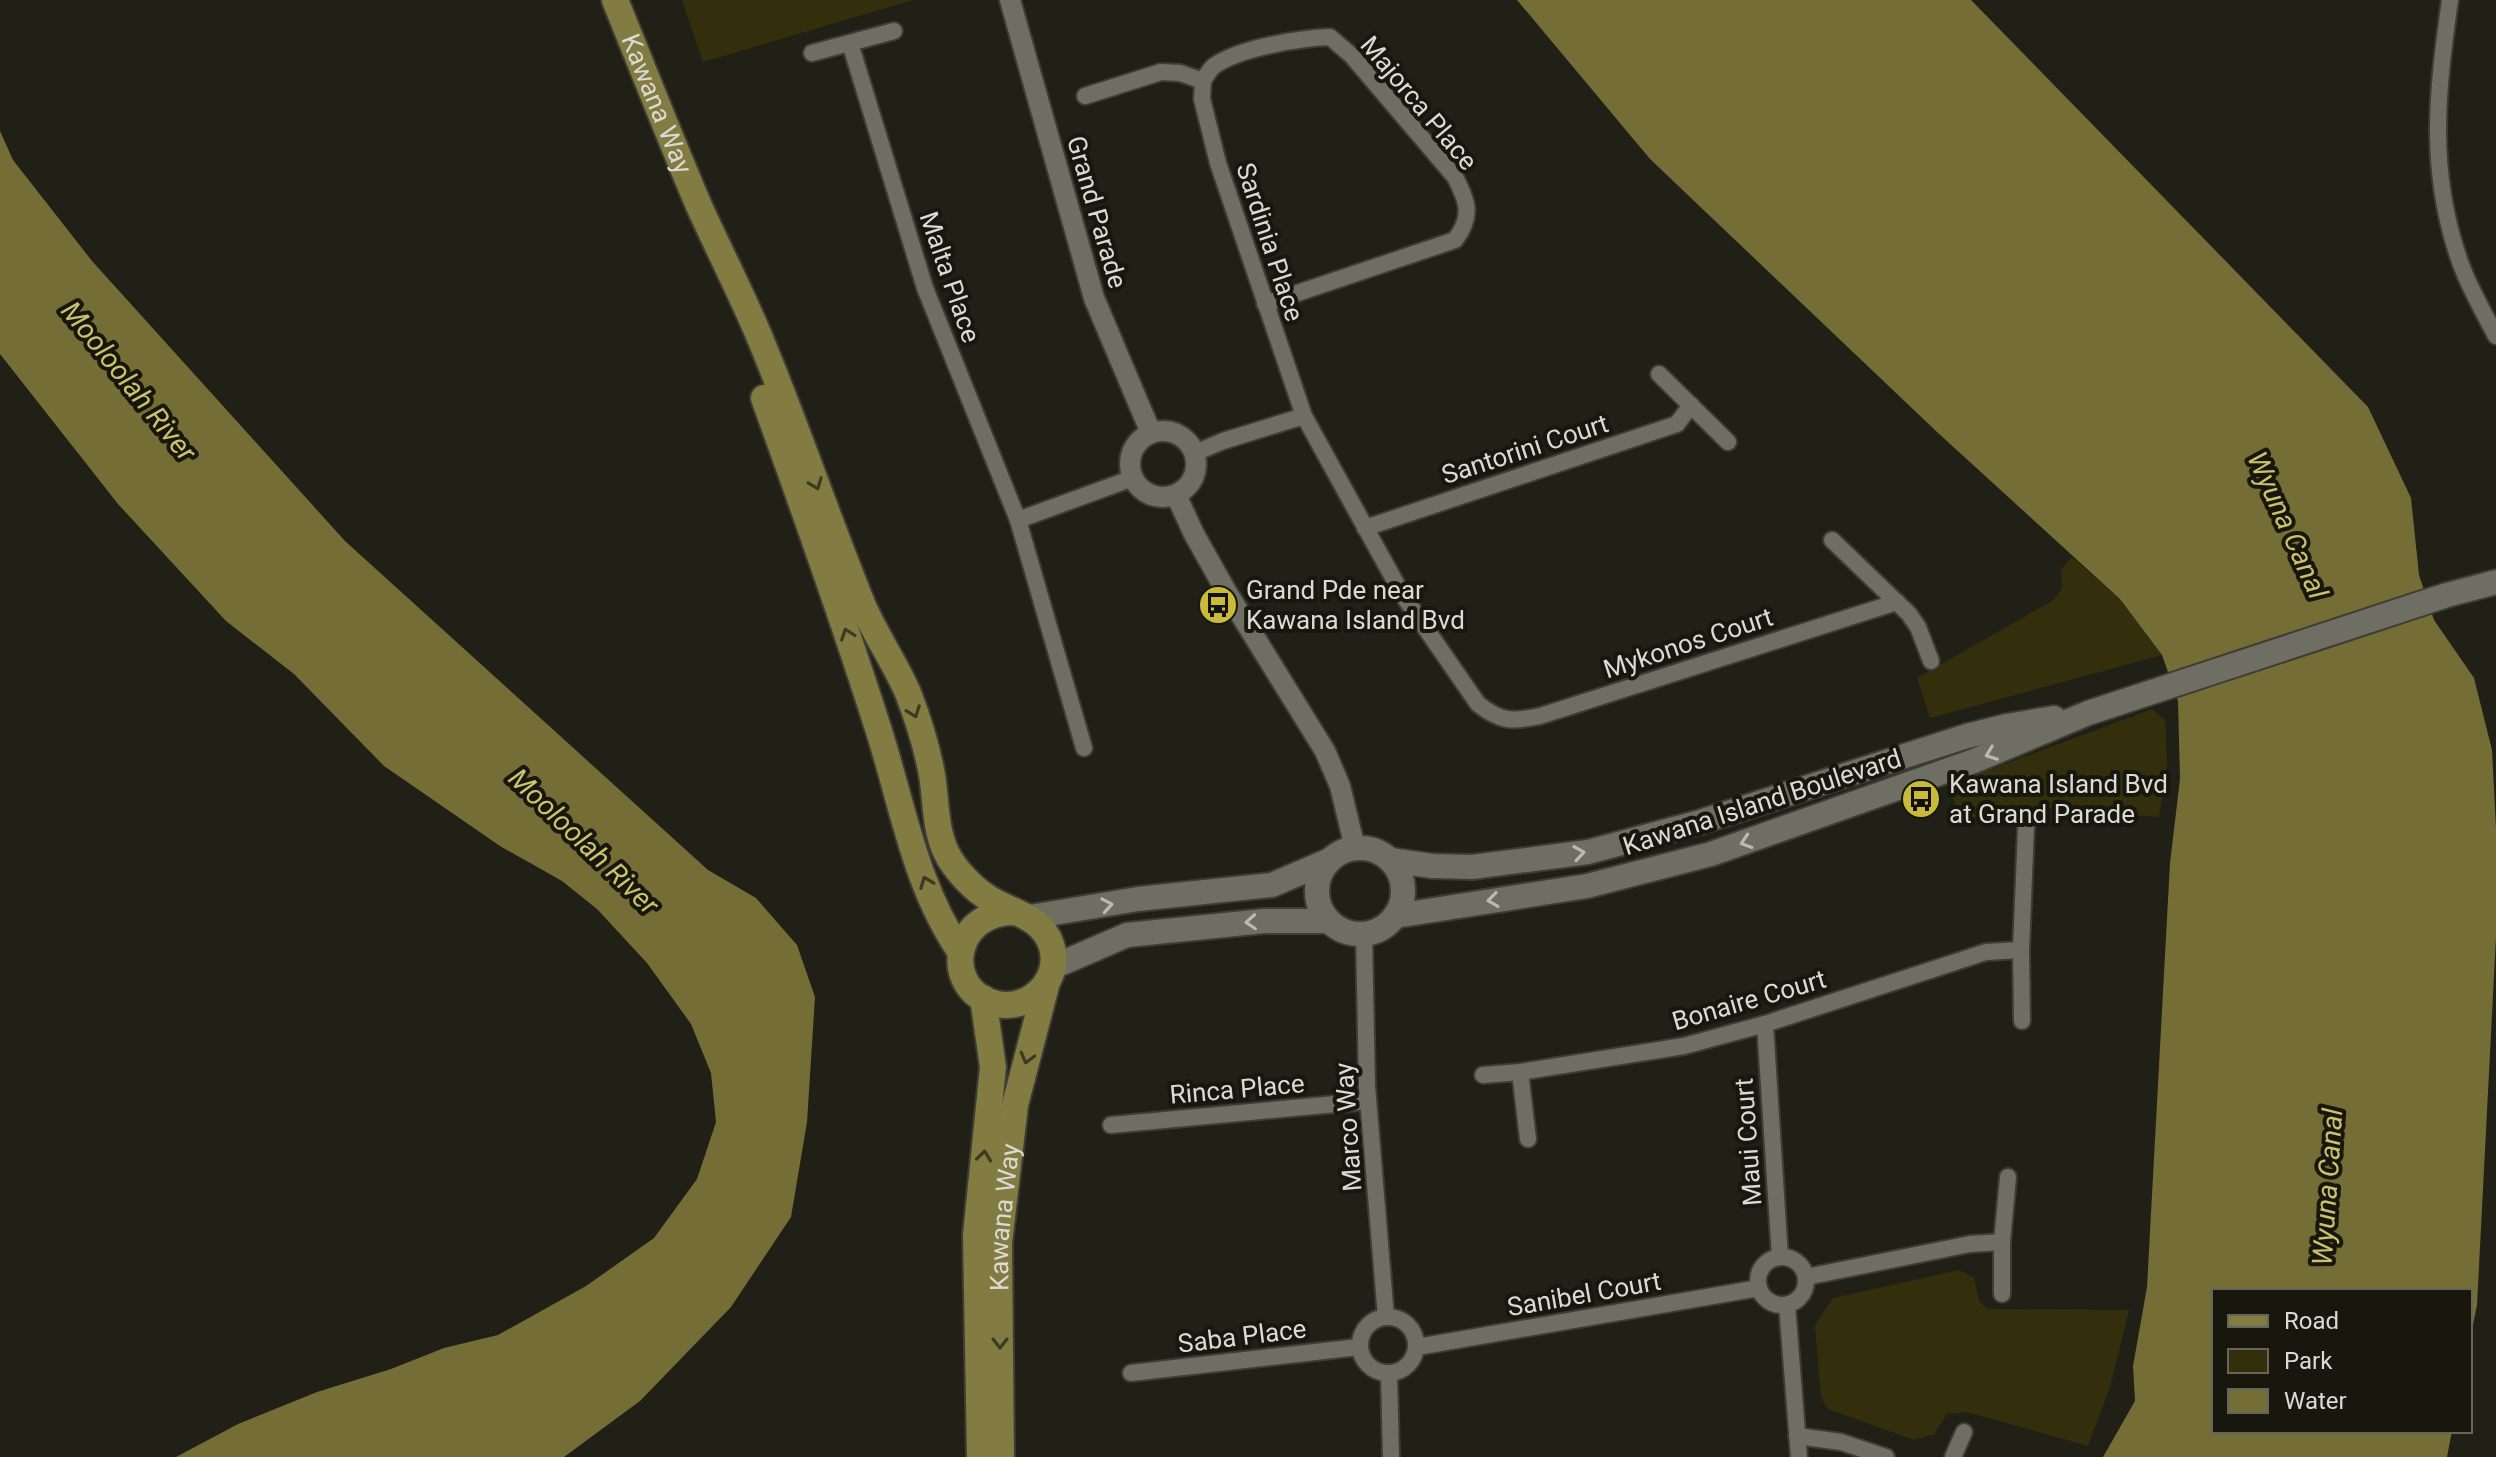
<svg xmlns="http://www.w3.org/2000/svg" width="2496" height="1457" font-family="Roboto,sans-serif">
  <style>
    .green { fill: #332f0d }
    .water { fill: #746d35 }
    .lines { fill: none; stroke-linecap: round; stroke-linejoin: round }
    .minor-casing { stroke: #3d3c35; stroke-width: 20 }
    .tertiary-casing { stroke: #3d3c35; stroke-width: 24 }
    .secondary-casing { stroke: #3d3c35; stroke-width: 28 }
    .primary-casing { stroke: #3d3c35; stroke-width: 30 }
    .minor { stroke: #6f6e62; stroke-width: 16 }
    .tertiary { stroke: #6f6e62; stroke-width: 20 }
    .secondary { stroke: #6f6e62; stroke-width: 24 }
    .primary { stroke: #827b42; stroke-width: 26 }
    .oneway { stroke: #3d3a20 }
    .oneway2 { stroke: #bbbab1 }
    .labels { text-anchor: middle; stroke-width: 8; stroke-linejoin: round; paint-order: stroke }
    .street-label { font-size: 26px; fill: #dbdad3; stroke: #18170d }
    .poi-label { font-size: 26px; fill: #dbdad3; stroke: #18170d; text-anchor: start }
    .water-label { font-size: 28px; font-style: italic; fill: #ccc16c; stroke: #18170d }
  </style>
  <rect width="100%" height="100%" fill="#212016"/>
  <g class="green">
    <path d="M 682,0 L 913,0 L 703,62 Z"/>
    <path d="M 2072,557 L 2120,599 L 2162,655 L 1930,718 L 1917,678 L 2052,601 L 2062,589 L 2061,569 Z"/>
    <path d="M 2152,709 L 2165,720 L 2167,764 L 2159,817 L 2049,808 L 2001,808 L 1961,822 L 1949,785 Z"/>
    <path d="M 1959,1270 L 1974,1278 L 1979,1301 L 1988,1309 L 2129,1310 L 2110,1387 L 2088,1446 L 1967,1412 L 1947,1414 L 1934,1434 L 1914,1440 L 1828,1409 L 1821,1397 L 1815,1325 L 1833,1298 Z"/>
  </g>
  <g class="water">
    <path d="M 1517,0 L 1971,0 L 2368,407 L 2411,498 L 2419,575 L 2434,620 L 2474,678 L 2492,750 L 2496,828 L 2496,937 L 2477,1305 L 2470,1340 L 2470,1291 L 2214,1291 L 2214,1431 L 2452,1431 L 2447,1457 L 2103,1457 L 2135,1401 L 2133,1366 L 2147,1287 L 2170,863 L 2180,779 L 2178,701 L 2162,655 L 2120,599 L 1937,432 L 1650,159 Z"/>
    <path d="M 0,131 L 13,160 L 92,261 L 345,541 L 708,870 L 756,898 L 797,945 L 815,997 L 807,1122 L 791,1217 L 731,1307 L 640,1401 L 564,1457 L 176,1457 L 238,1424 L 317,1392 L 391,1369 L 444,1348 L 498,1335 L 586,1286 L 654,1238 L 697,1179 L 716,1122 L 711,1073 L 691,1024 L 647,963 L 597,909 L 562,881 L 500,846 L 384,766 L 294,674 L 226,621 L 118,504 L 0,354 Z"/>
  </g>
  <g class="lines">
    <defs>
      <g id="minor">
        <path d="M 2450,0 C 2437,92 2428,169 2459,259 C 2468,286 2483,311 2496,336"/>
        <path d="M 850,43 L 925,288 L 1018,520 L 1084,748"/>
        <path d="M 812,53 L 894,31"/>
        <path d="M 1203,81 C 1206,76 1210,69 1214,66 C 1239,48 1300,38 1330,37 L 1352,56 L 1455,177 C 1468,202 1473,216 1455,240 L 1265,304"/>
        <path d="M 1085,96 L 1161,72 L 1180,73 L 1203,81"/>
        <path d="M 1659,374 L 1728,442"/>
        <path d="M 1304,416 L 1402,594 L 1478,704 C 1501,722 1512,722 1540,716 L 1897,602"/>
        <path d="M 1195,453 L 1223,441 L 1304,416 L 1218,163 L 1202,99 L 1203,81"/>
        <path d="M 1018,520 L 1133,478"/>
        <path d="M 1365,528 L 1677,424 L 1691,405"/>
        <path d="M 1832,540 L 1909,614 L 1918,627 L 1931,661"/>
        <path d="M 1364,934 L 1367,1086 L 1386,1317"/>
        <path d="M 2022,1021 L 2021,950 L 2026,827"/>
        <path d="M 1765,1024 L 1780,1257"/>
        <path d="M 1520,1072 L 1528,1139"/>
        <path d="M 1483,1075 L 1520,1072 L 1684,1046 L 1765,1024 L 1986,952 L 2021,950"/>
        <path d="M 1111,1125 L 1368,1101"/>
        <circle cx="1782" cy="1281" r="24"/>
        <path d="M 1806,1277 L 1970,1244 L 2002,1242"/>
        <path d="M 2002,1294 L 2002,1242 L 2008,1177"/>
        <path d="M 1787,1305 L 1799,1457"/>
        <circle cx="1388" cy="1345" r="28"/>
        <path d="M 1417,1347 L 1759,1288"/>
        <path d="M 1131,1373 L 1359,1347"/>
        <path d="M 1389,1374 L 1391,1457"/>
        <path d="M 1797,1436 L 1841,1442 L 1886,1457"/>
        <path d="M 1953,1457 L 1964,1432"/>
      </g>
      <g id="tertiary">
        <path d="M 1010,0 L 1094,298 L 1151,433"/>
        <circle cx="1163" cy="464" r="33"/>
        <path d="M 1176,495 L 1194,534 L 1226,591 L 1325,751 L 1340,786 L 1355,848"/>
      </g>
      <g id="secondary">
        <circle cx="1360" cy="891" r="43"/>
        <path d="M 1390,860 L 1432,866 L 1472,867 L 1588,852 L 1700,822 L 1967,736 L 2007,726 L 2054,718"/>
        <path d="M 1395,916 L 1587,886 L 1711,854 L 1974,761 L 2088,713 L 2447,595 L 2496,582"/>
        <path d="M 1030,917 L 1138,899 L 1272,885 L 1330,860"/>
        <path d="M 1053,967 L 1127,935 L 1264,921 L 1329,921"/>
      </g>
      <g id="primary">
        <path id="s1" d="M 615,0 C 643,69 670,138 699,206 C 718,248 739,289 757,331 C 795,421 826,515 863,606 C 876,636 895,663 908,693 C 918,719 927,747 932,775 C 936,799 935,829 946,852 C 954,869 974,890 990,899 C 1012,913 1041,916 1051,944 C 1063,977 1032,1011 997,1004 C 942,992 950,912 1014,912"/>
        <path d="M 764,398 C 803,506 842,615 877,725 C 902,801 914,884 960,951"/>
        <path d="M 980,1457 L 976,1235 L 993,1067 L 983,998"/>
        <path id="s2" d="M 1001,1457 L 999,1243 L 1015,1105 L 1047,982"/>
      </g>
    </defs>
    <use href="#minor" class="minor-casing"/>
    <use href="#tertiary" class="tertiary-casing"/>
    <use href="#secondary" class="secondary-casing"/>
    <use href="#primary" class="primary-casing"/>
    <use href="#minor" class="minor"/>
    <use href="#tertiary" class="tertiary"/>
    <use href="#secondary" class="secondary"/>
    <use href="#primary" class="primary"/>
  </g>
  <defs><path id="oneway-chevron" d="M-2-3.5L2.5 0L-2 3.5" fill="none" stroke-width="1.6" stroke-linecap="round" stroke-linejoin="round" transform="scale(2)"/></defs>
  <g class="oneway">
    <use href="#oneway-chevron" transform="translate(816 484) rotate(69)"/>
    <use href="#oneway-chevron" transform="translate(847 634) rotate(-109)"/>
    <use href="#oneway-chevron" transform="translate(914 712) rotate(70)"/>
    <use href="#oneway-chevron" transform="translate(926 882) rotate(-111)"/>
    <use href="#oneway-chevron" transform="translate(1027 1058) rotate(105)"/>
    <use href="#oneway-chevron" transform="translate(984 1156) rotate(-83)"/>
    <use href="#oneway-chevron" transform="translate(1000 1343) rotate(90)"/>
  </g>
  <g class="oneway2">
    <use href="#oneway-chevron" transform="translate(1991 754) rotate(159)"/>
    <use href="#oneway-chevron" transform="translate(1746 842) rotate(162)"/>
    <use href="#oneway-chevron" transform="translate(1579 853) rotate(-9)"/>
    <use href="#oneway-chevron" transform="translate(1493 900) rotate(172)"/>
    <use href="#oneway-chevron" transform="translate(1107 905) rotate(-10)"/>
    <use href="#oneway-chevron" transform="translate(1251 922) rotate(176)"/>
  </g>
  <defs>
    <symbol id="bus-disc" viewBox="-11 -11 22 22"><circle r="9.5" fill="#caba3a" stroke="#18170d"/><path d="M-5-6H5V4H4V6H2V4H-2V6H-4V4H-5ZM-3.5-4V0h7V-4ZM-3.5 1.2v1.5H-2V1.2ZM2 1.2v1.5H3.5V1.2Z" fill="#111"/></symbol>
  </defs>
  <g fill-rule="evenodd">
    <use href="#bus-disc" x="1196" y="583" width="44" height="44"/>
    <use href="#bus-disc" x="1899" y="777" width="44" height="44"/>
  </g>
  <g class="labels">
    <g class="street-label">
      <text dy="9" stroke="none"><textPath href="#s1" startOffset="112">Kawana Way</textPath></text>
      <text transform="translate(1419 103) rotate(50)" y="9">Majorca Place</text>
      <text transform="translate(1097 212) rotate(74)" y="9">Grand Parade</text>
      <text transform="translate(1270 242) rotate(72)" y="9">Sardinia Place</text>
      <text transform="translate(950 277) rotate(71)" y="9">Malta Place</text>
      <text transform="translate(1525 449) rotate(-18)" y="9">Santorini Court</text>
      <text transform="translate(1688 643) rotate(-18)" y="9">Mykonos Court</text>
      <text transform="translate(1762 802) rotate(-18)" y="9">Kawana Island Boulevard</text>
      <text transform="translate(1749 1000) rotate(-16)" y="9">Bonaire Court</text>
      <text transform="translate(1237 1089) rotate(-5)" y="9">Rinca Place</text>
      <text transform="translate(1348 1127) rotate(-94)" y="9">Marco Way</text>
      <text transform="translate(1748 1142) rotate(-94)" y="9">Maui Court</text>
      <text dy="9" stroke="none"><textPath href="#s2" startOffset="240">Kawana Way</textPath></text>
      <text transform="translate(1584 1294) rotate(-10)" y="9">Sanibel Court</text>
      <text transform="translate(1242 1336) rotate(-7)" y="9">Saba Place</text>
    </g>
    <g class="poi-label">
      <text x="1246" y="599">Grand Pde near<tspan x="1246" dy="30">Kawana Island Bvd</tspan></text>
      <text x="1949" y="793">Kawana Island Bvd<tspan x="1949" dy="30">at Grand Parade</tspan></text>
    </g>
    <g class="water-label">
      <text transform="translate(129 381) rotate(51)" y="10">Mooloolah River</text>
      <text transform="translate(2288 525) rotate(66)" y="10">Wyuna Canal</text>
      <text transform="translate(584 841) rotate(44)" y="10">Mooloolah River</text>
      <text transform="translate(2327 1187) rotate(-86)" y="10">Wyuna Canal</text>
    </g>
  </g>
  <rect x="2212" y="1289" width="260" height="144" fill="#18170d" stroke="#66655c" stroke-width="2"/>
  <rect x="2228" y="1315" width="40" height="12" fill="#827b42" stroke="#66655c" stroke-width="2"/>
  <text x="2284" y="1329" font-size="24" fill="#dbdad3">Road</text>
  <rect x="2228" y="1349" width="40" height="24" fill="#332f0d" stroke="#66655c" stroke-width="2"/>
  <text x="2284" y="1369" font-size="24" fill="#dbdad3">Park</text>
  <rect x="2228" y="1389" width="40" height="24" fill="#746d35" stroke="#66655c" stroke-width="2"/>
  <text x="2284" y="1409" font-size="24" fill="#dbdad3">Water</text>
</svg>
